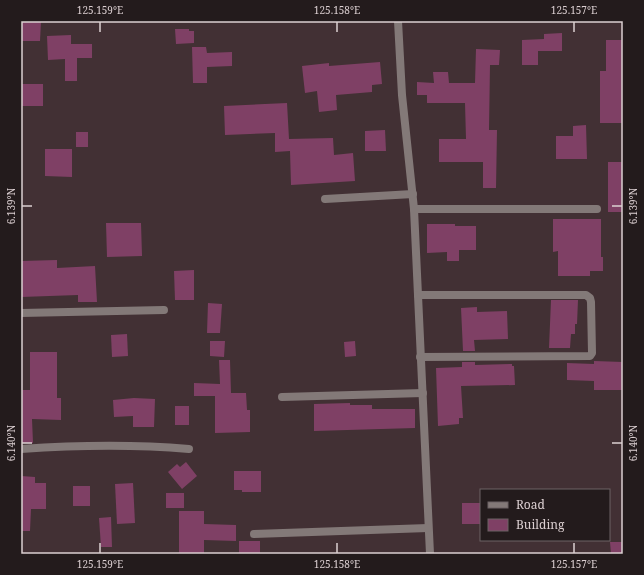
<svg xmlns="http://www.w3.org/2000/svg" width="644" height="575" font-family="'Noto Serif',serif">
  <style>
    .building { fill: #7f4065 }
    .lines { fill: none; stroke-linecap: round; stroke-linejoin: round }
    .street { stroke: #837978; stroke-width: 8 }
    .ticks { fill: none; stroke: #dbcfd1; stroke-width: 1.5 }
    .neatline { fill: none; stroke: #dbcfd1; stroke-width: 1.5 }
    .ticks-label { font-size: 10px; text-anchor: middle; fill: #dbcfd1 }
  </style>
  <rect width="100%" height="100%" fill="#423034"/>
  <g class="building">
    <path d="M 22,21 L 41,21 L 40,41 L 21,41 Z"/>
    <path d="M 175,29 L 189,29 L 189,31 L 194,31 L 194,43 L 176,44 Z"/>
    <path d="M 562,33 L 562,51 L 538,51 L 538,65 L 522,65 L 522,40 L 544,39 L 544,34 Z"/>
    <path d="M 71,35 L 71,44 L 92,44 L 92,58 L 77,58 L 77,81 L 65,81 L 65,59 L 48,60 L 47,36 Z"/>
    <path d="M 606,40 L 623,40 L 623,123 L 600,123 L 600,71 L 606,71 Z"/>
    <path d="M 192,47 L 206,47 L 207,53 L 232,52 L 232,66 L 207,67 L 207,83 L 193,83 Z"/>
    <path d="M 476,49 L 500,50 L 499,65 L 490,65 L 489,130 L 497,130 L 496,188 L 483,188 L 483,162 L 439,162 L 439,139 L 466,139 L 465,103 L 427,103 L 427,95 L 417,95 L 417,82 L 434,83 L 433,72 L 448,72 L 449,83 L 475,83 Z"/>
    <path d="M 380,62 L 382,84 L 372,85 L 372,92 L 336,95 L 337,110 L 319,112 L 317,91 L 305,93 L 302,66 L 329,63 L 329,66 Z"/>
    <rect x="21" y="84" width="22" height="22"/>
    <path d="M 287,103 L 289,139 L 333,138 L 334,155 L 353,153 L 355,181 L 291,185 L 290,151 L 275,152 L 275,133 L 225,135 L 224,106 Z"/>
    <path d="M 586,125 L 587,159 L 556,159 L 556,136 L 573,136 L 573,126 Z"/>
    <path d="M 385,130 L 386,151 L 365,151 L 365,131 Z"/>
    <rect x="76" y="132" width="12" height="15"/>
    <path d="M 45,149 L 72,149 L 72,177 L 45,176 Z"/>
    <rect x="608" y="162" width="15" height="50"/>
    <path d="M 553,219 L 601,219 L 601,257 L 603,257 L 603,271 L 590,271 L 590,276 L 558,276 L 558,251 L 553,252 Z"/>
    <path d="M 106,223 L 141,223 L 142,256 L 107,257 Z"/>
    <path d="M 427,224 L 455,224 L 455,226 L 476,226 L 476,250 L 459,250 L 459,261 L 447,261 L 447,252 L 427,253 Z"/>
    <path d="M 57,260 L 57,268 L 95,266 L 97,302 L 78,302 L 78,295 L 21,297 L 21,261 Z"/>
    <path d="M 194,270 L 194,300 L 175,300 L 174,271 Z"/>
    <path d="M 551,300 L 578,300 L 577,324 L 575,324 L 575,334 L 571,334 L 570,348 L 549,348 Z"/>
    <path d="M 208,303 L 222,304 L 220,333 L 207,333 Z"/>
    <path d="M 477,307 L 477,312 L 507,311 L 508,339 L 474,340 L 475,351 L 463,351 L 461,308 Z"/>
    <path d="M 127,334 L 128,356 L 112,357 L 111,335 Z"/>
    <path d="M 210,341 L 225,341 L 224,357 L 210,356 Z"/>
    <path d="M 355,341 L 356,356 L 345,357 L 344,342 Z"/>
    <path d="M 30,352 L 57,352 L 57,398 L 61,398 L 61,420 L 32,419 L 33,443 L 21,443 L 21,390 L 30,390 Z"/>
    <path d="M 219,360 L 230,360 L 231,393 L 246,393 L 247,410 L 250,410 L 250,432 L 215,433 L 215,396 L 194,396 L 194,383 L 220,384 Z"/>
    <path d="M 594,361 L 623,362 L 623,390 L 594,390 L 594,381 L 567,380 L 567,363 L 594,364 Z"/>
    <path d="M 462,362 L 475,362 L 475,365 L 512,364 L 512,366 L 514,366 L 515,385 L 461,386 L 463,418 L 459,418 L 459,424 L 438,426 L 436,368 L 462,367 Z"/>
    <path d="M 134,398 L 155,399 L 154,427 L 133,427 L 133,416 L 114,417 L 113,400 Z"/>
    <path d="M 350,403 L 350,405 L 372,405 L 372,409 L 415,409 L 415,428 L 314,431 L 314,404 Z"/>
    <rect x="175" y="406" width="14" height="19"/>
    <path d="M 186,462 L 197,476 L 182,489 L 168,472 L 177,464 L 180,467 Z"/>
    <path d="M 234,471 L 261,471 L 261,492 L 242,492 L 242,490 L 234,490 Z"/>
    <path d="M 21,476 L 35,477 L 35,483 L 46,483 L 46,509 L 31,509 L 30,531 L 21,531 Z"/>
    <path d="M 133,483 L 135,523 L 117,524 L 115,484 Z"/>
    <rect x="73" y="486" width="17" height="20"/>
    <rect x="166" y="493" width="18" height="15"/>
    <rect x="462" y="503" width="19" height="21"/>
    <path d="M 179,511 L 204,511 L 204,524 L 236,525 L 236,541 L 204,540 L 204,554 L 179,554 Z"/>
    <path d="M 111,517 L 112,547 L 101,547 L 99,518 Z"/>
    <rect x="239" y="541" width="21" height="13"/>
    <path d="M 610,542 L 623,542 L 623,554 L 611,554 Z"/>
  </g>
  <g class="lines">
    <g class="street">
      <path d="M 398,21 L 402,95 L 414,209 L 430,554"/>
      <path d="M 325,199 L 413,194"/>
      <path d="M 414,209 L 597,209"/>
      <path d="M 418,295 L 586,295 L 590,298 L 591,302 L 592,353 L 590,356 L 420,357"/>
      <path d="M 21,313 L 164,310"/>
      <path d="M 282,397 L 423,393"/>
      <path d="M 21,449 C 77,445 132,444 189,449"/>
      <path d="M 254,534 L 428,528"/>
    </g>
  </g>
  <path class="ticks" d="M 100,22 L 100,32M 337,22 L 337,32M 574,22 L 574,32M 22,206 L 32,206M 612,206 L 622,206M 22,443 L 32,443M 612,443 L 622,443M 100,543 L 100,553M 337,543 L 337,553M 574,543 L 574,553"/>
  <rect width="644" height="575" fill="none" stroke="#231b1c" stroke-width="44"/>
  <rect x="480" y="489" width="130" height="52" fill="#231b1c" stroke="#6d6364"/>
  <rect x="488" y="502" width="20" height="6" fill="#837978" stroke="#6d6364"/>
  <text x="516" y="509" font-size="12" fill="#dbcfd1">Road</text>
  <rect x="488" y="519" width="20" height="12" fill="#7f4065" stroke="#6d6364"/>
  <text x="516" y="529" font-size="12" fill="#dbcfd1">Building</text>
  <rect x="22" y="22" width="600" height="531" class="neatline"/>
  <g class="ticks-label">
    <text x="100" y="14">125.159°E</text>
    <text x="337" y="14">125.158°E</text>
    <text x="574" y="14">125.157°E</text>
    <text transform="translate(633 206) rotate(-90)" y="4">6.139°N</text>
    <text transform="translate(11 206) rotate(-90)" y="4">6.139°N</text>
    <text transform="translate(633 443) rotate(-90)" y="4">6.140°N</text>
    <text transform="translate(11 443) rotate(-90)" y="4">6.140°N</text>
    <text x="100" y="568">125.159°E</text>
    <text x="337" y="568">125.158°E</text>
    <text x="574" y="568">125.157°E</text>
  </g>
</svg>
